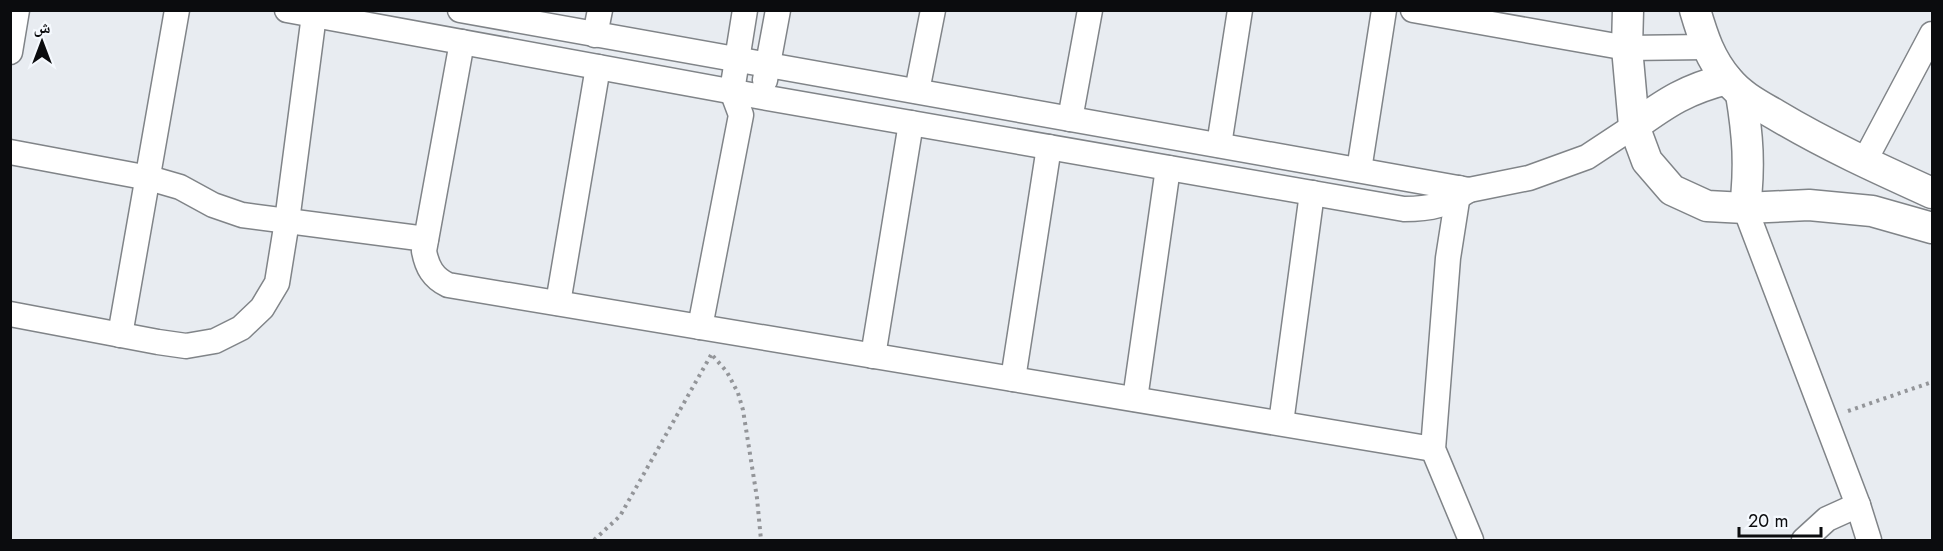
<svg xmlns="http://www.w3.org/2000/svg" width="1943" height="551" font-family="Jost,'Noto Naskh Arabic',sans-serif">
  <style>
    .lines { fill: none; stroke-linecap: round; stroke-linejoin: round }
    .minor-casing { stroke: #808488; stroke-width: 27 }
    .tertiary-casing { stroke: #808488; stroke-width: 33 }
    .path { stroke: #939599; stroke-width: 4; stroke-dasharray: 3 4.5; stroke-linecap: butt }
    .minor { stroke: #fff; stroke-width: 24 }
    .tertiary { stroke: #fff; stroke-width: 30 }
  </style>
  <rect width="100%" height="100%" fill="#e8ecf1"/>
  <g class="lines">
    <defs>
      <g id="minor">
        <path d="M 287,10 L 762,97 L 1404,209 C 1432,209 1446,205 1469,190"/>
        <path d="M 460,10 L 1469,190 L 1529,178 L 1587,157 L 1634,126"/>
        <path d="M 1413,10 L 1627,48 L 1706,47"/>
        <path d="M 595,35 L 600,10"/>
        <path d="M 462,42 L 424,251 C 427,267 433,278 448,285 L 1433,449"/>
        <path d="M 10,52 L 17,10"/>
        <path d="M 765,80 L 778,10"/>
        <path d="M 917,91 L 933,10"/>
        <path d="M 1070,119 L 1090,10"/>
        <path d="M 1219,145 L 1240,10"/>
        <path d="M 10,152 L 149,178 L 180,187 L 213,205 L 242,215 L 426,239"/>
        <path d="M 1864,162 L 1932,34"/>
        <path d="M 1359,170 L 1384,10"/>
        <path d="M 1459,188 L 1448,258 L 1433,449 L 1471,540"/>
        <path d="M 1745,208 L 1858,505 L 1869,540"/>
        <path d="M 558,303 L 598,67"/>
        <path d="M 10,314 L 158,342 L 186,346 L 215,341 L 241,328 L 262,308 L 277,283 L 287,221 L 314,15"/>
        <path d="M 700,327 L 741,115 L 732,91 L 745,10"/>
        <path d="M 120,335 L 177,10"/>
        <path d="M 873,356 L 911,123"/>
        <path d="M 1013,379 L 1049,147"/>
        <path d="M 1135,399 L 1168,168"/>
        <path d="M 1281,423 L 1312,193"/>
        <path d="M 1804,540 L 1827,519 L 1858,505"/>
      </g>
      <g id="tertiary">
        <path d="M 1628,10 L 1627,48 L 1634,126 L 1647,161 L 1672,190 L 1707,206 L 1745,208 L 1809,205 L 1872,211 L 1932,228"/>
        <path d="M 1695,10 C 1703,37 1710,59 1728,80 C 1741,96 1759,105 1776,115 C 1826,145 1879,169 1932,193"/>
        <path d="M 1741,94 C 1748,136 1750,166 1745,208"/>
        <path d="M 1634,126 C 1667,102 1687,89 1727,79"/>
      </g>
    </defs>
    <use href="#minor" class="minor-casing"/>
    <use href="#tertiary" class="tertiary-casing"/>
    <g class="path">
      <path d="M 713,356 L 727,372 L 738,393 L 743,410 L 757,498 L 761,540"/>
      <path d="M 1848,411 L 1932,382"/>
      <path d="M 594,540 L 620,516 L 711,355"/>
    </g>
    <use href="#minor" class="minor"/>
    <use href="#tertiary" class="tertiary"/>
  </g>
  <rect width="1943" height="551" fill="none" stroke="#0b0c0e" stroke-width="24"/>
  <g transform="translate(42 42)" stroke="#f5f9fe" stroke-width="4.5" paint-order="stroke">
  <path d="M0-4.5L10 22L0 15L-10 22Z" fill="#0b0c0e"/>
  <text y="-9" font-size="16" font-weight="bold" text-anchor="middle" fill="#0b0c0e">ش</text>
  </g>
  <path d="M1739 527v9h82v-9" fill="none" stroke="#0b0c0e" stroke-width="3"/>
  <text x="1748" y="527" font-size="18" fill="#0b0c0e" stroke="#f5f9fe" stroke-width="4.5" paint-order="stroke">20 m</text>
</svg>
